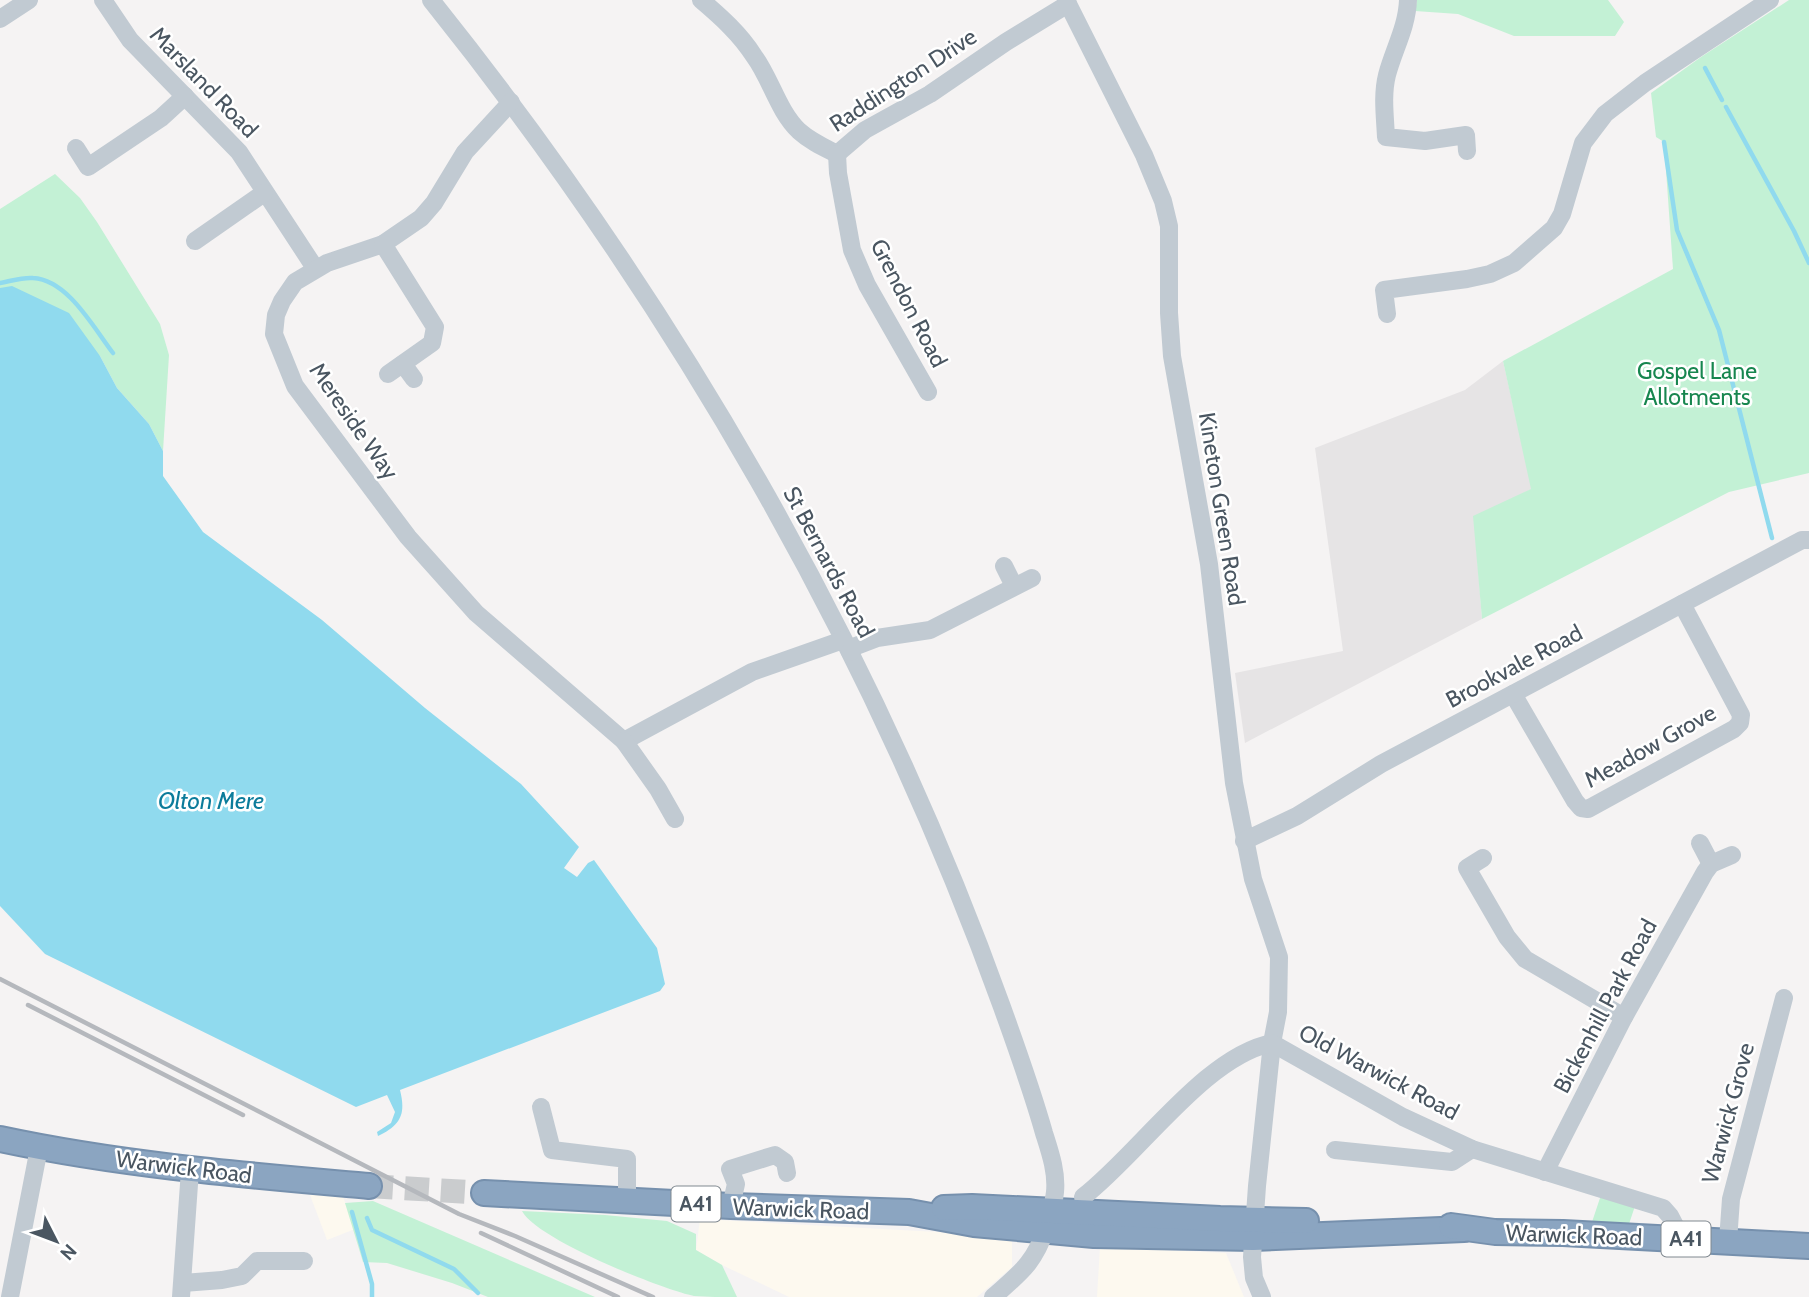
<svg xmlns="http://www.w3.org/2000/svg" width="1809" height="1297" font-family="Cabin,sans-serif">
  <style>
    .commercial { fill: #fdf9ef }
    .education { fill: #e6e4e5 }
    .green { fill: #c3f1d5 }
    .water { fill: #90daee }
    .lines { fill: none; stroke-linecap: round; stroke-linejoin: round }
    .stream { stroke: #90daee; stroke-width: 4.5 }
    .highway-tunnel { stroke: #caccce; stroke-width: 24; stroke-dasharray: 24 12; stroke-linecap: butt }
    .highway-casing { stroke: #7690ad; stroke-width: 28 }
    .minor { stroke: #c1cad2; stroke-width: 18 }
    .highway { stroke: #8ba5c1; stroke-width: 24 }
    .rail { stroke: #b5b8bd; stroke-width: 4.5 }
    .labels { text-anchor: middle; stroke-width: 5; stroke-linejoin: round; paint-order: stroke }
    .shield { fill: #fff; stroke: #808990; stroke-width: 2 }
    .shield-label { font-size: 21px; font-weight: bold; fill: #4a5661 }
    .street-label { font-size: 23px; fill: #4a5661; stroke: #fff }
    .park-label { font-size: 23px; fill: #17864f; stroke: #fff }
    .water-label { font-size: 24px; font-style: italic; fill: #0c7c9b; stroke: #fff }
  </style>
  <rect width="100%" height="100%" fill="#f5f3f3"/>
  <g class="commercial">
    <path d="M 342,1194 L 355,1229 L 327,1240 L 310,1195 Z"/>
    <path d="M 700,1219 L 1012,1236 L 1012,1267 L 977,1297 L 789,1297 L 722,1265 L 696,1250 Z"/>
    <path d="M 1100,1247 L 1226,1253 L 1244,1297 L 1097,1297 Z"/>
  </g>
  <path class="education" d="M 1503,361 L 1532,489 L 1474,517 L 1482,619 L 1245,743 L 1235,673 L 1343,651 L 1315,448 L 1465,390 Z"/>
  <g class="green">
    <path d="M 1417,0 L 1608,0 L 1624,22 L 1615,36 L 1514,36 L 1458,14 L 1415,11 Z"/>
    <path d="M 1789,0 L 1809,0 L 1809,473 L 1729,492 L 1482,619 L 1473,516 L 1531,489 L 1503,361 L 1673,269 L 1664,142 L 1656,137 L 1651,93 L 1701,57 Z"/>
    <path d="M 55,174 L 80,198 L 97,222 L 160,324 L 169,355 L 163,451 L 149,424 L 117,388 L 100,356 L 0,288 L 0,209 Z"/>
    <path d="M 1601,1195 L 1635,1206 L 1628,1227 L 1591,1225 Z"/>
    <path d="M 373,1201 L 595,1297 L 488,1297 L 452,1283 L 387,1263 L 363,1262 L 345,1203 Z"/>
    <path d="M 522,1211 L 605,1215 L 667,1221 L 696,1234 L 696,1250 L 722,1265 L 737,1297 C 723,1297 707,1297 694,1296 C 661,1289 536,1239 522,1211 Z"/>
  </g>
  <path class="water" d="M 12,286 L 69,313 L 100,356 L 117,388 L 149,424 L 163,451 L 163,476 L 203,532 L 322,620 L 425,708 L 521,784 L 579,847 L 564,868 L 577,877 L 588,863 L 594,860 L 657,948 L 665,984 L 660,991 L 400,1090 C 406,1114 401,1125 378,1136 L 377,1132 L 391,1123 L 395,1112 L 387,1095 L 356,1107 L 45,954 L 0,906 L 0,288 Z"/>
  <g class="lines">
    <g class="stream">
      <path d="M 1705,68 L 1722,100"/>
      <path d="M 1726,107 L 1794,231 L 1809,263"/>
      <path d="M 1664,142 L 1677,230 L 1719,330 L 1772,538"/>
      <path d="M 0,283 C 11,281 23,277 33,278 C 68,280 93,327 113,353"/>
      <path d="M 352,1212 L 372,1284 L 372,1297"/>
      <path d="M 367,1218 L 372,1230 L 454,1269 L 478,1293"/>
    </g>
    <path class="highway-tunnel" d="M 369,1186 L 484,1193"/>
    <defs>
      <g id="highway">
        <path d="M 0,1139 C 121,1165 245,1175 369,1186"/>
        <path d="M 484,1193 L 731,1206 L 909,1212 L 974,1224 L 1094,1235 L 1253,1238 L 1464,1229"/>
        <path d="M 944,1208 L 972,1207 L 1220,1219 L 1306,1221"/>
        <path d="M 1451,1226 L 1495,1232 L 1563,1233 L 1809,1246"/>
      </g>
    </defs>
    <use href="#highway" class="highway-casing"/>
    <g class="minor">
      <path d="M 103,0 L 130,40 L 239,152 L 315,268"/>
      <path d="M 431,0 C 673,302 871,643 1002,1007 C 1017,1049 1032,1090 1044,1133 C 1050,1152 1057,1172 1055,1192 C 1054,1204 1049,1216 1046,1228 C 1034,1264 1020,1273 993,1297"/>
      <path d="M 701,0 C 721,17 740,34 754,56 C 771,79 778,111 799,131 C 810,141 823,147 837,154 L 865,130 L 930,94 L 1006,42 L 1068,4"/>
      <path d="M 1066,0 L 1144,155 L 1163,201 L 1169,226 L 1169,313 L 1172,356 L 1209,564 L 1234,783 L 1253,879 L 1279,957 L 1278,1012 L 1272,1043 L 1257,1186 L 1252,1257 L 1254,1278 L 1262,1297"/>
      <path d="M 1408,0 C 1407,27 1394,49 1387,75 C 1382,95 1385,116 1386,137 L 1425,141 L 1466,135 L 1467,151"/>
      <path d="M 0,19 L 29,0"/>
      <path d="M 511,102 L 465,152 L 434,203 L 421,218 L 383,244 L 327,263 L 295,282 L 282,301 L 276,315 L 274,334 L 295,386 L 408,537 L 476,613 L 624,741 L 752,672 L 843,640"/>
      <path d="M 76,148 L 88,167 L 161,118 L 185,96"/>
      <path d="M 837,154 L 838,173 L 852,250 L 867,285 L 928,392"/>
      <path d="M 195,241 L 264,193"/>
      <path d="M 383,244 L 435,327 L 432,343 L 388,374"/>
      <path d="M 1387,314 L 1384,290 L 1467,279 L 1490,274 L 1514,263 L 1554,228 L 1562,214 L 1583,143 L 1605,114 L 1645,83 L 1770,0"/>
      <path d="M 403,364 L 414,379"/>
      <path d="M 1004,566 L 1014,586"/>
      <path d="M 850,652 L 856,646 L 877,638 L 930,630 L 1032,578"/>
      <path d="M 1513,694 L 1575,801 L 1581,808 L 1588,809 L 1734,729 L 1740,723 L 1741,715 L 1682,604"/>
      <path d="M 624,741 L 658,789 L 675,819"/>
      <path d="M 1244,841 L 1297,816 L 1381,764 L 1802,540 L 1809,540"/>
      <path d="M 1700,843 L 1711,864"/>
      <path d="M 1483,858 L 1467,868 L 1507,937 L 1525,959 L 1624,1017"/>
      <path d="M 541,1107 L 552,1150 L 627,1159 L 627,1201"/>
      <path d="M 1335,1150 L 1452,1162 L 1472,1149"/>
      <path d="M 1545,1172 L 1624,1017 L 1705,872 L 1711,864 L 1732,855"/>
      <path d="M 1083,1197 C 1139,1154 1205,1056 1272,1043 L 1403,1117 L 1472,1149 L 1663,1208 L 1670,1216 L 1682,1239"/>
      <path d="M 731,1206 L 736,1184 L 730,1169 L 775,1155 L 785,1162 L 787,1173"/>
      <path d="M 1728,1241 L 1731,1199 L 1784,998"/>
      <path d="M 183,1283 L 222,1280 L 242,1276 L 257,1261 L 304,1261"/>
      <path d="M 10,1297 L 39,1148"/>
      <path d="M 181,1297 L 190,1170"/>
    </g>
    <use href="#highway" class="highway"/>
    <g class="rail">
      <path d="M 0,979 L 459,1214 L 515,1236 L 653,1297"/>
      <path d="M 28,1005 L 243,1115"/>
      <path d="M 481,1233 L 618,1297"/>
    </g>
  </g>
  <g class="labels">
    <g class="shield">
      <rect x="671.5" y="1186.5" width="49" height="35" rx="5"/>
      <rect x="1661.5" y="1221.5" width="49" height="35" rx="5"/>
    </g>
    <g class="shield-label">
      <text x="696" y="1211">A41</text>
      <text x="1686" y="1246">A41</text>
    </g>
    <g class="street-label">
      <text transform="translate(903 80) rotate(-33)" y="8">Raddington Drive</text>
      <text transform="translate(204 82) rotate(46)" y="8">Marsland Road</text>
      <text transform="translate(909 303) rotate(63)" y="8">Grendon Road</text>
      <text transform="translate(354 421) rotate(55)" y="8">Mereside Way</text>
      <text transform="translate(1222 509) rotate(81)" y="8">Kineton Green Road</text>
      <text transform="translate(829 562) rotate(62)" y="8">St Bernards Road</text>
      <text transform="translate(1514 666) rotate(-28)" y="8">Brookvale Road</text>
      <text transform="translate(1650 746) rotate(-29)" y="8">Meadow Grove</text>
      <text transform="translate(1605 1006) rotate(-62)" y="8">Bickenhill Park Road</text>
      <text transform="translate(1379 1072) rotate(28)" y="8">Old Warwick Road</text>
      <text transform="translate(1728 1113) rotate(-75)" y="8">Warwick Grove</text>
      <text transform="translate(184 1167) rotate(7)" y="8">Warwick Road</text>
      <text transform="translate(801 1209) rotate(2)" y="8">Warwick Road</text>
      <text transform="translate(1574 1235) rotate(2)" y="8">Warwick Road</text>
    </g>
    <g class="park-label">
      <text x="1697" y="379">Gospel Lane<tspan x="1697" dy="26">Allotments</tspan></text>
    </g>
    <g class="water-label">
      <text x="211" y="809">Olton Mere</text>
    </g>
  </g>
  <g transform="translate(56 1241) rotate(132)" stroke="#ffffff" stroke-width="5" paint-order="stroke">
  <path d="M0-5L12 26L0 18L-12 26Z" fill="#4a5661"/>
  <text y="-10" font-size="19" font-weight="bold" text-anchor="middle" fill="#4a5661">N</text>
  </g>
</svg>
